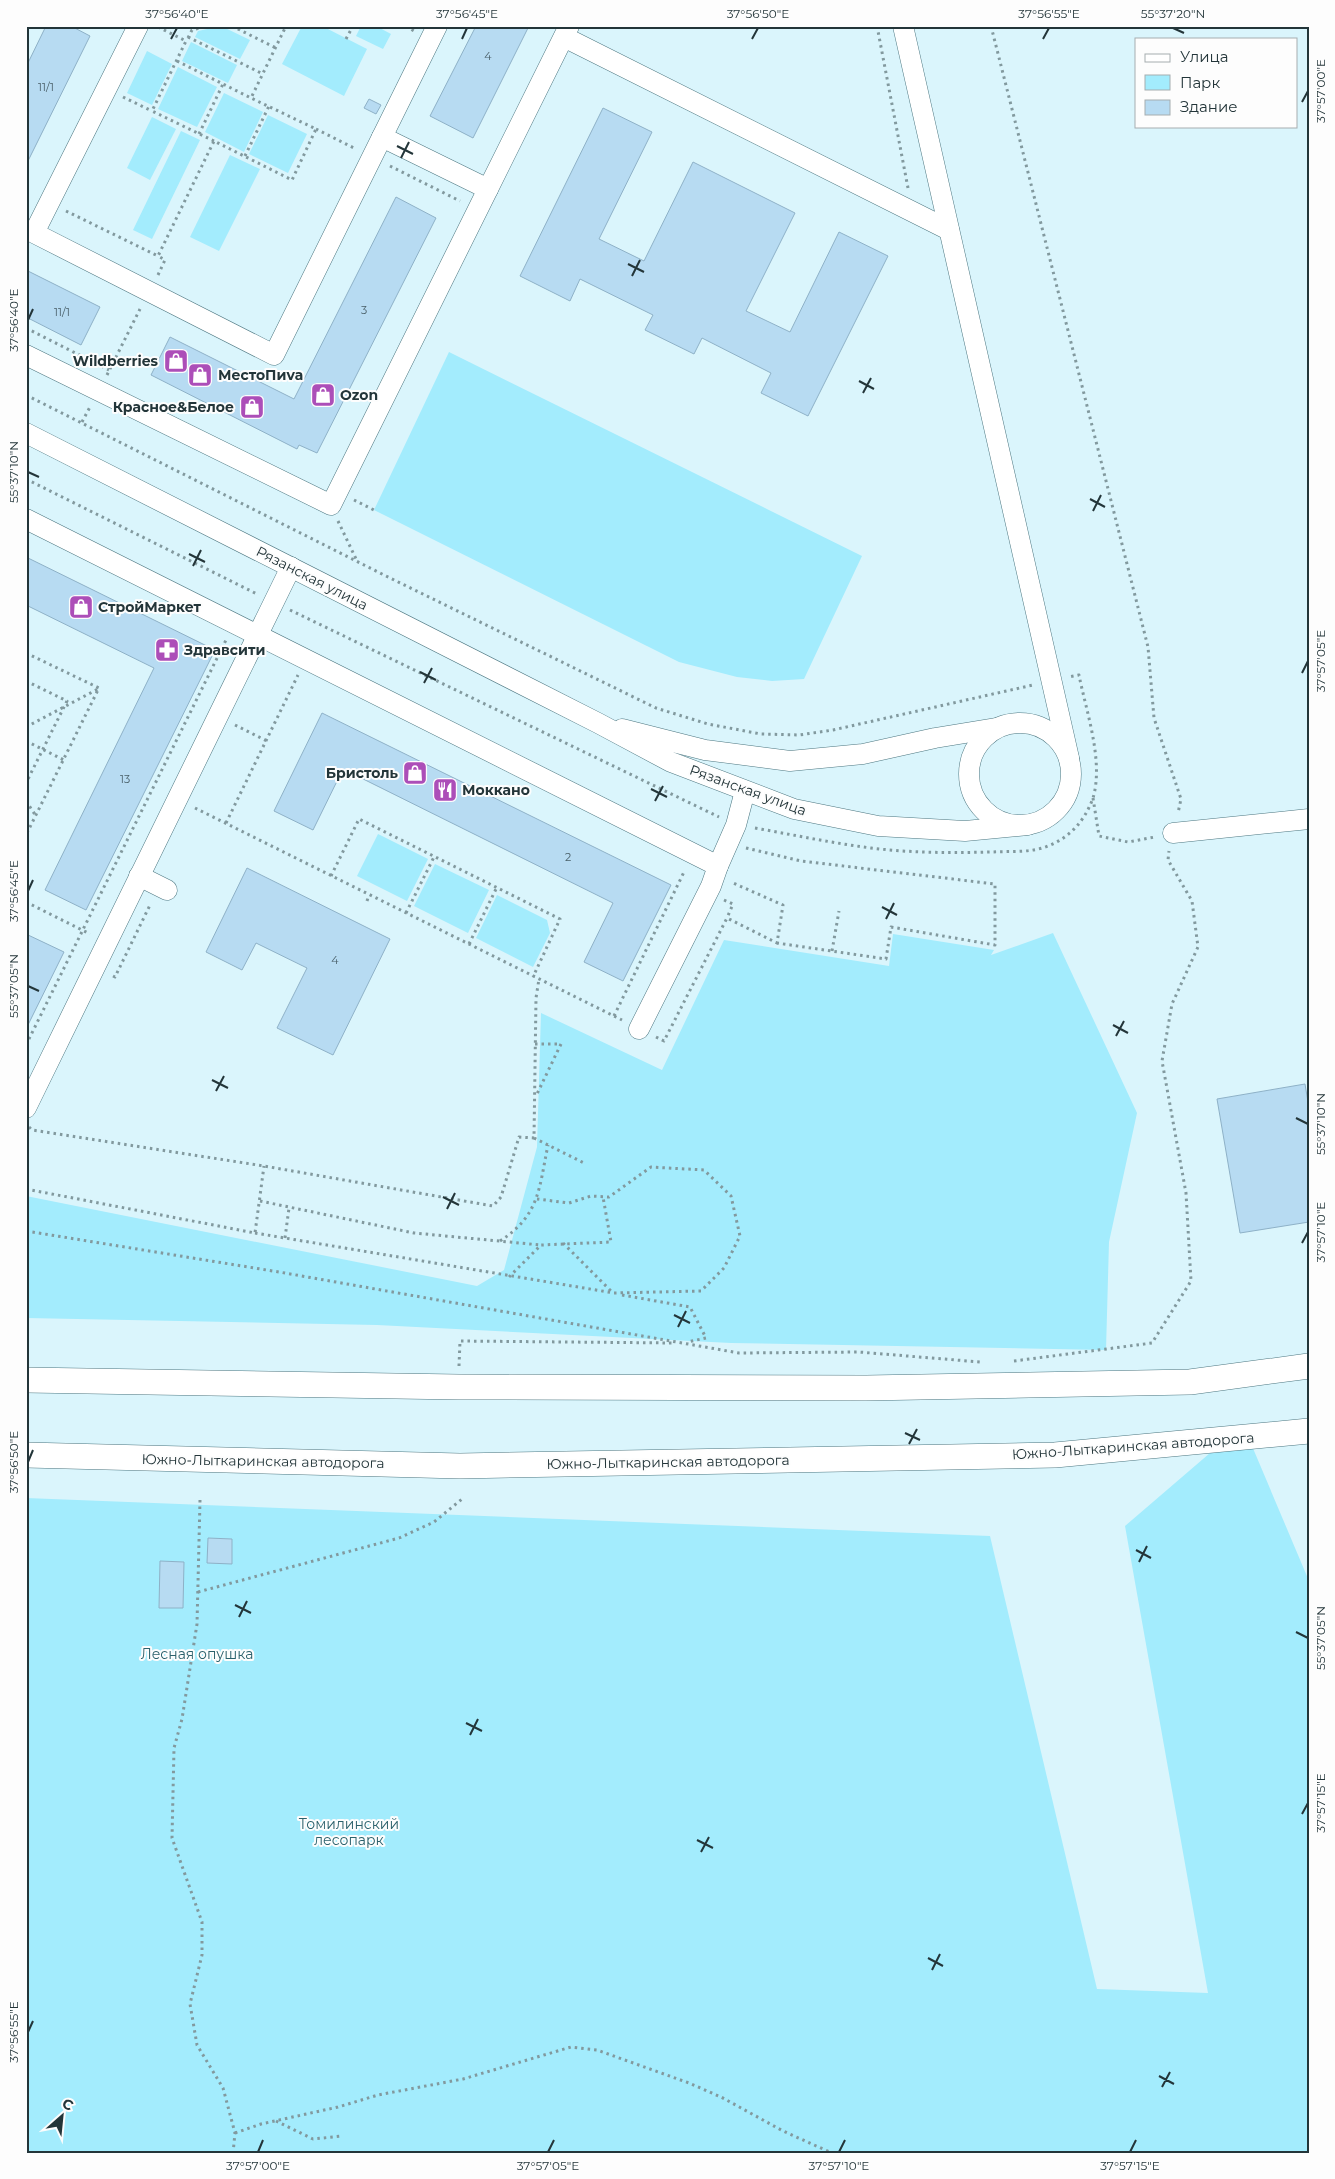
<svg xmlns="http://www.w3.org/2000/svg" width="1335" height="2179" font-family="Montserrat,sans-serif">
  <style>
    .green { fill: #a3ecfd }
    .building { fill: #b7dbf2; stroke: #8eb1c7 }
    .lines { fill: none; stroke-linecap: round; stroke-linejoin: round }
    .minor-casing { stroke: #4d7781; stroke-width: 21 }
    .major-casing { stroke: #4d7781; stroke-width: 26 }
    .path { stroke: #82999e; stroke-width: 3; stroke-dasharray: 2.5 4; stroke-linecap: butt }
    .minor { stroke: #fff; stroke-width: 20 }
    .major { stroke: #fff; stroke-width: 25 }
    .ticks { fill: none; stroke: #233539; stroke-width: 2 }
    .labels { text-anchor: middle; stroke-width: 4; stroke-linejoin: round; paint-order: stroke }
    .number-label { font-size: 11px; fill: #485e67 }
    .poi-label { font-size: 14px; font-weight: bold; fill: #233539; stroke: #fdfdfd; text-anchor: start }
    .street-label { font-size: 14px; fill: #233539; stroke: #fdfdfd }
    .park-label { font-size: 14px; fill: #2b616c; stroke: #fdfdfd }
    .neatline { fill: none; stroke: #233539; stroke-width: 2 }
    .ticks-label { font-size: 12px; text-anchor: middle; fill: #233539 }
  </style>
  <rect width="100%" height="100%" fill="#daf5fc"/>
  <g class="green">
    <path d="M 221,26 L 250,40 L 240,59 L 195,37 L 198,31 Z"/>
    <path d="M 302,26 L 322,26 L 367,49 L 344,96 L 282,64 Z"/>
    <path d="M 361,26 L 376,26 L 391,34 L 383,49 L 356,36 Z"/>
    <path d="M 191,42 L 237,65 L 228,83 L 182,61 Z"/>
    <path d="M 147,51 L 172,64 L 152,105 L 127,93 Z"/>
    <path d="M 178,67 L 217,87 L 197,127 L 158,109 Z"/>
    <path d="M 224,93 L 263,112 L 244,152 L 205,132 Z"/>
    <path d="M 268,115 L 307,134 L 288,173 L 249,154 Z"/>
    <path d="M 152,117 L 176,129 L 150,180 L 127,168 Z"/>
    <path d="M 181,131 L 200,140 L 152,239 L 133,230 Z"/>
    <path d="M 230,155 L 260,169 L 219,251 L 190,237 Z"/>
    <path d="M 449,352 L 862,556 L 804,679 L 772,681 L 737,677 L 679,662 L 374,510 Z"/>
    <path d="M 378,834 L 428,859 L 407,901 L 357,876 Z"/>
    <path d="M 435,864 L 489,890 L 468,933 L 414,906 Z"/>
    <path d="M 497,895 L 547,920 L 550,933 L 533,967 L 476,938 Z"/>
    <path d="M 1053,933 L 1137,1113 L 1109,1242 L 1106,1350 L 731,1343 L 377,1325 L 26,1318 L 26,1196 L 477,1286 L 504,1270 L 537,1147 L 541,1013 L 662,1070 L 724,940 L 889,966 L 893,934 L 994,950 L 991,955 Z"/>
    <path d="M 1252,1446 L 1309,1581 L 1309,2153 L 26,2153 L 26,1498 L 990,1536 L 1097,1989 L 1208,1993 L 1125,1526 L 1217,1447 Z"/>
  </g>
  <g class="building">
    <path d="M 46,26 L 71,26 L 90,36 L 26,165 L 26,67 Z"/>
    <path d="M 476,26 L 529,26 L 473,138 L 430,116 Z"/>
    <path d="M 369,99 L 381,105 L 376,114 L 364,108 Z"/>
    <path d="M 603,108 L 652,132 L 599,239 L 644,261 L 693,162 L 795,213 L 746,311 L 790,332 L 839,232 L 888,256 L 808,416 L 761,393 L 771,373 L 702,338 L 694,354 L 645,330 L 653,315 L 580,279 L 570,301 L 520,276 Z"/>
    <path d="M 396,197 L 436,218 L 317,453 L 299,445 L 297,449 L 151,375 L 170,337 L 294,399 Z"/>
    <path d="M 26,270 L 100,307 L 81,345 L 26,317 Z"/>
    <path d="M 26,557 L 215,650 L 86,910 L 45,890 L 154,668 L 26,605 Z"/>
    <path d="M 322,713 L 671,885 L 623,981 L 584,962 L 613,903 L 343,769 L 313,830 L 274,811 Z"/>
    <path d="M 247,868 L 390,939 L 333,1055 L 277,1028 L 307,968 L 256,943 L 242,970 L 206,952 Z"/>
    <path d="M 26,934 L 64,952 L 26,1029 Z"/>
    <path d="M 1305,1084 L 1309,1108 L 1309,1222 L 1240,1233 L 1217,1099 Z"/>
    <path d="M 208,1538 L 232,1539 L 232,1564 L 207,1563 Z"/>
    <path d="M 160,1561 L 184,1562 L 183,1608 L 159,1608 Z"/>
  </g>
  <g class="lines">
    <defs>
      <g id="minor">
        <path d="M 138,26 L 34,233 L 274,355 L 382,137"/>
        <path d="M 437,26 L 382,137 L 488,189 L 569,26"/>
        <path d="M 903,26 L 1069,758"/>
        <path d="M 564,37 L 949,230"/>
        <path d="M 26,355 L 331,505 L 488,189"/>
        <path d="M 26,433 L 598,723 L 671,762 L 794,809 L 878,826 L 965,831 L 1028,825"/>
        <path d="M 26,519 L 718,866 L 711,886 L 639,1029"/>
        <circle cx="1020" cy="774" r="51"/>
        <path d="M 622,729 L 705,750 L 790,761 L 863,754 L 935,738 L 996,728"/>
        <path d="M 1173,833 L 1309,819"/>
        <path d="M 718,866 L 736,825 L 745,791"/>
        <path d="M 139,876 L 167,890"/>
        <path d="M 26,1108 L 291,567"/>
      </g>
      <g id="major">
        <path d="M 26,1380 L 459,1387 L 866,1388 L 1190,1382 L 1309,1366"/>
        <path d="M 26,1455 L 460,1466 L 1055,1455 L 1309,1431"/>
      </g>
    </defs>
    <use href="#minor" class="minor-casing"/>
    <use href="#major" class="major-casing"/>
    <g class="path">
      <path d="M 232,26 L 276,48"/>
      <path d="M 406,26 L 414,31"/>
      <path d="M 877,26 L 908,188"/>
      <path d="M 991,26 L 1148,647 L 1154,718 L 1181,799 L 1178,813"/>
      <path d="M 158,27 L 186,41 L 152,111 L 214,141"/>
      <path d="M 188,37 L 263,74"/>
      <path d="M 188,38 L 192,30 L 207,26"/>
      <path d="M 346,39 L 353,26"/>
      <path d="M 177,61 L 251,98"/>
      <path d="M 123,97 L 152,111"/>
      <path d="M 316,129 L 356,149"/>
      <path d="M 199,134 L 223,84"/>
      <path d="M 245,156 L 269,106"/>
      <path d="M 390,166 L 460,201"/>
      <path d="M 66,211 L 158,256"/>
      <path d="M 158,275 L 165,260 L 158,256 L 214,141 L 292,180 L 316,129 L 251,98 L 286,26"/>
      <path d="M 26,328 L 109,370"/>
      <path d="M 107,375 L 140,309"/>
      <path d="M 26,395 L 386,576 L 656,708 L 708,724 L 761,734 L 799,735 L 833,730 L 1033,685"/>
      <path d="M 82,422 L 90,407"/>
      <path d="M 26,479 L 257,594"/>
      <path d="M 354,500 L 374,510"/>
      <path d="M 338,521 L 357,561"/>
      <path d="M 290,610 L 719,817"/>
      <path d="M 26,653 L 99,688 L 26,835"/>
      <path d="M 26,681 L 67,701 L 26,783"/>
      <path d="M 235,725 L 267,741"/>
      <path d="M 26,727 L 98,689"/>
      <path d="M 26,741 L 64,760"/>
      <path d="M 1093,798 L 1099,836 L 1128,842 L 1155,837"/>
      <path d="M 26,801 L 36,816"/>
      <path d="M 195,808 L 622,1020"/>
      <path d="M 226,823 L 298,675"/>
      <path d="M 755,828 C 794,835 832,843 871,848 C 911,853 952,853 992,852 C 1011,851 1031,853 1048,846 C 1071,837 1085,820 1093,798 C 1104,761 1086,711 1079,675 L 1069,677"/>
      <path d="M 746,848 L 801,861 L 995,884 L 995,945 L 891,927 L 886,959 L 777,943"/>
      <path d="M 331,876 L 359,819 L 560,919 L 533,977"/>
      <path d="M 724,900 L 733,904 L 727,918"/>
      <path d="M 367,901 L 369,895"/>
      <path d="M 26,902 L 90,934"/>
      <path d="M 406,913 L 434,857"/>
      <path d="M 469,944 L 497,887"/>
      <path d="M 832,951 L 839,911"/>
      <path d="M 113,976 L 115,977 L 151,903"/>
      <path d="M 614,1016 L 684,872"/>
      <path d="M 656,1037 L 664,1041 L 727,918 L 777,943 L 783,905 L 733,883"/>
      <path d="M 535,1044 L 561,1044 L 536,1096"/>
      <path d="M 26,1045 L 226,640"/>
      <path d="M 29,1127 L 32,1130 L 264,1166 L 493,1206 L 501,1197 L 519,1137 L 534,1138 L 536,998 L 539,979"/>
      <path d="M 534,1138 L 584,1163"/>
      <path d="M 26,1189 L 255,1233 L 264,1166"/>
      <path d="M 260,1201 L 414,1233 L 541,1245"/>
      <path d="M 26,1231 L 279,1272 L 739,1353 L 859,1352 L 980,1362"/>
      <path d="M 255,1233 L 614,1293 L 701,1291 L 724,1268 L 740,1236 L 731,1196 L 704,1170 L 651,1167 L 609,1197 L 591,1196 L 569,1203 L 537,1199"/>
      <path d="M 285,1238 L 289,1208"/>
      <path d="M 500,1241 C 540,1215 539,1188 548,1145"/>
      <path d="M 563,1243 L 613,1293"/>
      <path d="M 509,1277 L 541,1245 L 611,1242 L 603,1197"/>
      <path d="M 622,1295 L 690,1307 L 706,1338 L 687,1342"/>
      <path d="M 1014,1361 L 1152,1343 L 1191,1281 L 1186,1193 L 1162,1061 L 1172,1004 L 1198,947 L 1192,901 L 1168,860 L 1169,851"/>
      <path d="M 459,1366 L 460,1341 L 674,1343"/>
      <path d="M 200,1500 L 197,1624 L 182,1719 L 174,1748 L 172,1838 L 202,1922 L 202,1955 L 190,2004 L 197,2045 L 223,2088 L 235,2133 L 233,2153"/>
      <path d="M 198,1592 L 399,1538 L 434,1522 L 462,1499"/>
      <path d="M 276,2121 L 313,2139 L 342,2136"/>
      <path d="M 235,2133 L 261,2124 L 338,2107 L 378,2095 L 463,2079 L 571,2047 L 597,2050 L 689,2083 L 721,2097 L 783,2131 L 832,2153"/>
    </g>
    <use href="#minor" class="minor"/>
    <use href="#major" class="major"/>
  </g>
  <path class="ticks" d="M 1173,28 L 1184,33M 171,39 L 177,28M 462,39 L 467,28M 752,39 L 758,28M 1043,39 L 1049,28M 1302,102 L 1308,91M 397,146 L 413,154M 401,158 L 409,142M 628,264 L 644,272M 632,276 L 640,260M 28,320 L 33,309M 859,381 L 874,389M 863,393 L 871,378M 28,472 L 39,477M 1090,499 L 1105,507M 1093,511 L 1101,495M 189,554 L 205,562M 193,566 L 201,550M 420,672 L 436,680M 1302,673 L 1308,661M 424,683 L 432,668M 651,789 L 667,797M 655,801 L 663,786M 28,891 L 33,880M 882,907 L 897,915M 886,919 L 894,903M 28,986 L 39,991M 1113,1025 L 1128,1033M 1116,1036 L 1124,1021M 212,1080 L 228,1088M 216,1091 L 224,1076M 1296,1118 L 1308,1124M 443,1197 L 459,1205M 447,1209 L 455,1193M 1302,1243 L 1308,1232M 674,1315 L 690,1323M 678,1327 L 686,1311M 905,1433 L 920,1440M 909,1444 L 917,1429M 28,1462 L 33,1450M 1136,1550 L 1151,1558M 1139,1562 L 1147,1546M 235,1605 L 251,1613M 239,1617 L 247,1601M 1296,1632 L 1308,1638M 466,1723 L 482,1731M 470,1735 L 478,1719M 1302,1814 L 1308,1803M 697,1840 L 713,1848M 701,1852 L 709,1837M 928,1958 L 943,1966M 932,1970 L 940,1954M 28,2032 L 33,2021M 1159,2076 L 1174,2084M 1162,2087 L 1170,2072M 258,2152 L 263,2140M 548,2152 L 554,2140M 839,2152 L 845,2140M 1130,2152 L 1136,2140"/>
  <defs>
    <symbol id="shop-square" viewBox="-11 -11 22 22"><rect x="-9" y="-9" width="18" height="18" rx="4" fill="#ac4eb8" stroke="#fdfdfd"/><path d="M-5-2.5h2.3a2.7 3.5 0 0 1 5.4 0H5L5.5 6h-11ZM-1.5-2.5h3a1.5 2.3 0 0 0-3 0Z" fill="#fff"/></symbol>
    <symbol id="pharmacy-square" viewBox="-11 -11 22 22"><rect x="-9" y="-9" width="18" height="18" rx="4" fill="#ac4eb8" stroke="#fdfdfd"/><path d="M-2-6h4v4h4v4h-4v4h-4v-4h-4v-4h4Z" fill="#fff"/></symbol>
    <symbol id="restaurant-square" viewBox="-11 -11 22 22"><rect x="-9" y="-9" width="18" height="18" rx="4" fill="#ac4eb8" stroke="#fdfdfd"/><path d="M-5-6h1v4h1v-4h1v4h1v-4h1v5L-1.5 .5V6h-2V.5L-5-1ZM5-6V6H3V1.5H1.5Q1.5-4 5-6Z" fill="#fff"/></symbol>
  </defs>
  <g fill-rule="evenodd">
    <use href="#shop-square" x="162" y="347" width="28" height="28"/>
    <use href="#shop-square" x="186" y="361" width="28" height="28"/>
    <use href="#shop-square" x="309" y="381" width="28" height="28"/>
    <use href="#shop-square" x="238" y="393" width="28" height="28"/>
    <use href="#shop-square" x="67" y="593" width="28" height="28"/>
    <use href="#pharmacy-square" x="153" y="636" width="28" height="28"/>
    <use href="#shop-square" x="401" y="759" width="28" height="28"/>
    <use href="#restaurant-square" x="431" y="776" width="28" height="28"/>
  </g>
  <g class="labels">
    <g class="number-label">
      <text x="488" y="60">4</text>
      <text x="46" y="91">11/1</text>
      <text x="364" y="314">3</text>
      <text x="62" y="316">11/1</text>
      <text x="125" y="783">13</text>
      <text x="568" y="861">2</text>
      <text x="335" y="964">4</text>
    </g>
    <g class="poi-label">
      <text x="158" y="366" text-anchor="end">Wildberries</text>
      <text x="218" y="380">МестоПиvа</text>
      <text x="340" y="400">Ozon</text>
      <text x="234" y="412" text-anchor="end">Красное&amp;Белое</text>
      <text x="98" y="612">СтройМаркет</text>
      <text x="184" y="655">Здравсити</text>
      <text x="398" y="778" text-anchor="end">Бристоль</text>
      <text x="462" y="795">Моккано</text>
    </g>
    <g class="street-label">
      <text transform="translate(312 578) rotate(27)" y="5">Рязанская улица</text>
      <text transform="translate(748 790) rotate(20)" y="5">Рязанская улица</text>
      <text transform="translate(1133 1446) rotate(-4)" y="5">Южно-Лыткаринская автодорога</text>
      <text transform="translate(263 1461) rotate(1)" y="5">Южно-Лыткаринская автодорога</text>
      <text transform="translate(668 1462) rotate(-1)" y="5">Южно-Лыткаринская автодорога</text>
    </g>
    <g class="park-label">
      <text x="197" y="1659">Лесная опушка</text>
      <text x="349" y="1829">Томилинский<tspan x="349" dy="16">лесопарк</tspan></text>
    </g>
  </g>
  <rect width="1335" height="2179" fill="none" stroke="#fdfdfd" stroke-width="55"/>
  <rect x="1135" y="38" width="162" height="90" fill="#fdfdfd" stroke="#a6adaf"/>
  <rect x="1145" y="54" width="25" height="8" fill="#ffffff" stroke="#a6adaf"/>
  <text x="1180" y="62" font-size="15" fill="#233539">Улица</text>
  <rect x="1145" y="75" width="25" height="15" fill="#a3ecfd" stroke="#a6adaf"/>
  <text x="1180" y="88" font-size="15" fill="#233539">Парк</text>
  <rect x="1145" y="100" width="25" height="15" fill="#b7dbf2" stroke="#a6adaf"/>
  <text x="1180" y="112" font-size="15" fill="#233539">Здание</text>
  <g transform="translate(62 2116) rotate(27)" stroke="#fdfdfd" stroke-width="4" paint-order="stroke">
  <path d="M0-4L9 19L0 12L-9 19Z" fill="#233539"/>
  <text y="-8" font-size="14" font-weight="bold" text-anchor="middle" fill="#233539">С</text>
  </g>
  <rect x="28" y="28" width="1280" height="2124" class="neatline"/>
  <g class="ticks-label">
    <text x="177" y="18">37°56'40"E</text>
    <text x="467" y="18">37°56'45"E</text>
    <text x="758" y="18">37°56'50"E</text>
    <text x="1049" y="18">37°56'55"E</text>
    <text x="1173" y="18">55°37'20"N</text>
    <text transform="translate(1321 91) rotate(-90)" y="4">37°57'00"E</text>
    <text transform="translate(14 320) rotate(-90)" y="4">37°56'40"E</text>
    <text transform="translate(14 472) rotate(-90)" y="4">55°37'10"N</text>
    <text transform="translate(1321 661) rotate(-90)" y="4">37°57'05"E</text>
    <text transform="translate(14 891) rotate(-90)" y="4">37°56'45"E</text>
    <text transform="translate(14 986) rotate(-90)" y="4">55°37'05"N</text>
    <text transform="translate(1321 1124) rotate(-90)" y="4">55°37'10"N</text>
    <text transform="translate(1321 1232) rotate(-90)" y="4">37°57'10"E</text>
    <text transform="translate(14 1462) rotate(-90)" y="4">37°56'50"E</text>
    <text transform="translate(1321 1638) rotate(-90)" y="4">55°37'05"N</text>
    <text transform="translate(1321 1803) rotate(-90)" y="4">37°57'15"E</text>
    <text transform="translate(14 2032) rotate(-90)" y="4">37°56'55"E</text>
    <text x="258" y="2170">37°57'00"E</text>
    <text x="548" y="2170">37°57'05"E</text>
    <text x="839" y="2170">37°57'10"E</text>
    <text x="1130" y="2170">37°57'15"E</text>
  </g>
</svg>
